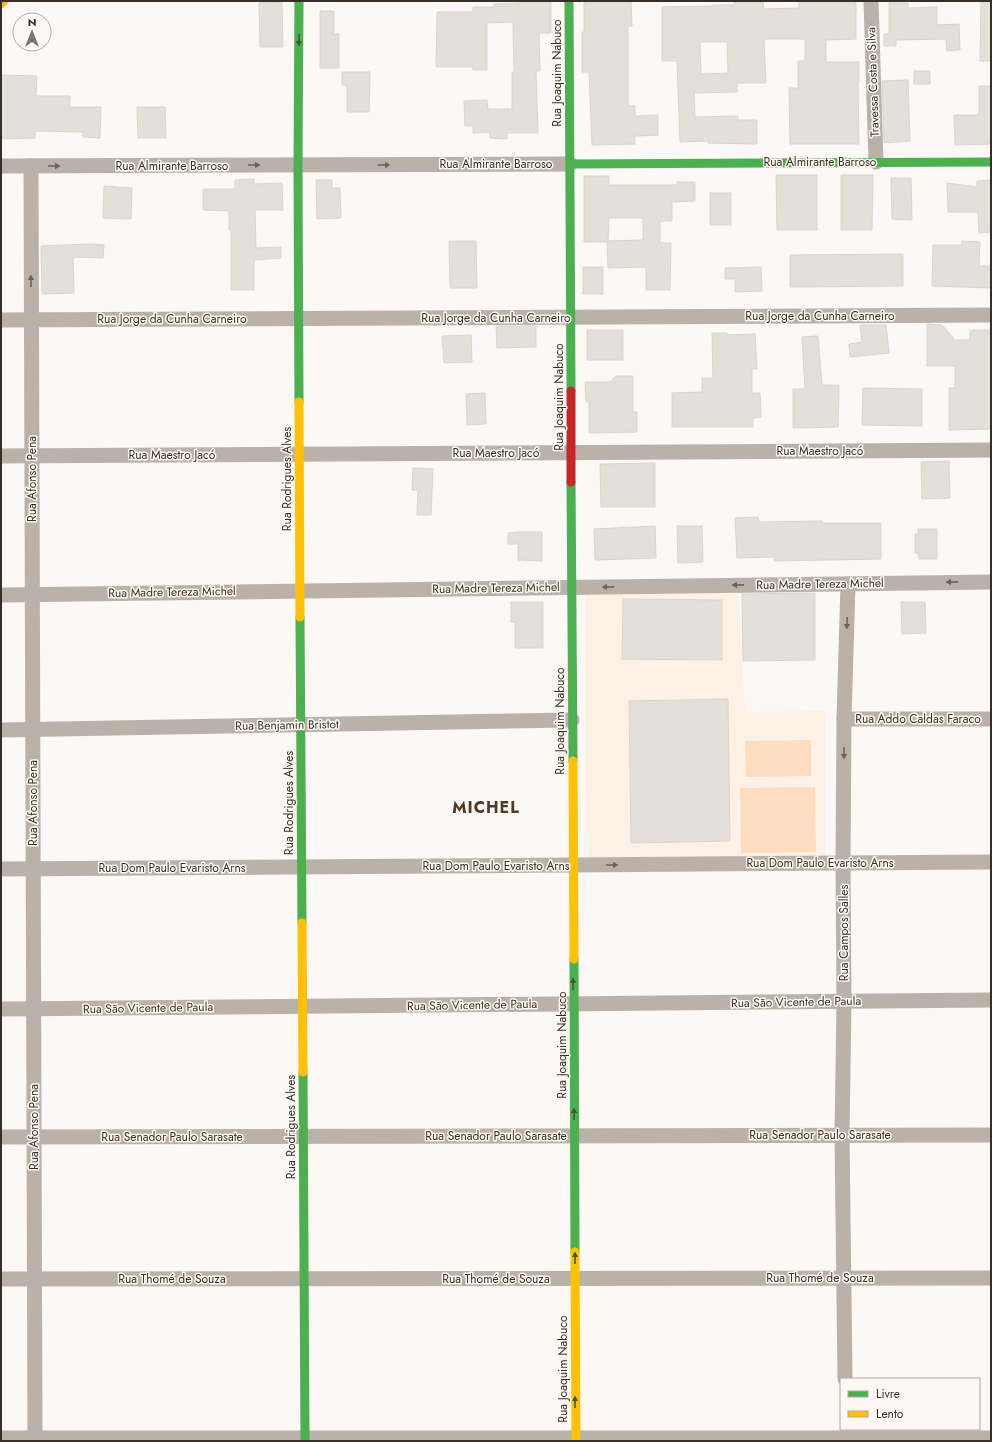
<svg xmlns="http://www.w3.org/2000/svg" width="992" height="1442" font-family="Jost,sans-serif">
  <style>
    .built { fill: #fdf1e6 }
    .green { fill: #fcddbf }
    .building { fill: #e5dfd9; stroke: #dad4ce; fill-rule: evenodd }
    .lines { fill: none; stroke-linecap: round; stroke-linejoin: round }
    .street { stroke: #bab1a8; stroke-width: 15 }
    .fast { stroke: #4caf50; stroke-width: 9 }
    .slow { stroke: #ffc107; stroke-width: 9 }
    .jam { stroke: #c62828; stroke-width: 9 }
    .oneway { fill: #3e5b34 }
    .oneway2 { fill: #6b6259 }
    .labels { text-anchor: middle; stroke-width: 3; stroke-linejoin: round; paint-order: stroke }
    .street-label { font-size: 12px; fill: #372e25; stroke: #fdf8f3 }
    .district-label { font-size: 16px; font-weight: bold; letter-spacing: 1px; fill: #4f3b28; stroke: #fdf8f3 }
  </style>
  <rect width="100%" height="100%" fill="#fbf8f5"/>
  <path class="built" d="M 585,593 L 738,593 L 745,712 L 825,711 L 825,858 L 587,862 L 585,744 Z"/>
  <g class="green">
    <path d="M 811,740 L 811,776 L 746,777 L 745,741 Z"/>
    <path d="M 815,787 L 816,852 L 741,853 L 740,788 Z"/>
  </g>
  <g class="building">
    <path d="M 520,1 L 551,1 L 551,33 L 539,33 L 540,71 L 536,71 L 538,133 L 507,133 L 507,139 L 490,138 L 490,132 L 473,133 L 473,126 L 465,126 L 464,101 L 487,100 L 488,109 L 512,109 L 512,72 L 514,72 L 513,22 L 487,23 L 487,70 L 473,70 L 473,67 L 436,67 L 437,12 L 473,12 L 473,7 L 494,7 L 494,4 L 520,3 Z"/>
    <path d="M 584,1 L 631,1 L 632,26 L 628,26 L 628,106 L 635,106 L 635,116 L 658,115 L 658,135 L 635,136 L 635,144 L 592,145 L 589,72 L 582,72 L 582,32 L 584,32 Z"/>
    <path d="M 734,1 L 763,1 L 764,9 L 799,8 L 799,1 L 856,1 L 856,39 L 826,40 L 826,62 L 859,62 L 859,81 L 858,81 L 859,144 L 790,144 L 789,88 L 798,88 L 798,61 L 805,61 L 805,39 L 764,39 L 766,83 L 737,83 L 737,92 L 694,93 L 695,117 L 738,116 L 738,120 L 757,120 L 757,144 L 708,143 L 708,141 L 680,142 L 677,61 L 662,61 L 662,7 L 713,6 L 713,5 L 734,5 ZM 700,42 L 727,42 L 728,73 L 701,74 Z"/>
    <path d="M 981,1 L 991,1 L 991,61 L 980,61 Z"/>
    <path d="M 282,2 L 283,47 L 260,47 L 259,3 Z"/>
    <path d="M 889,3 L 908,3 L 908,8 L 937,7 L 937,25 L 959,24 L 960,50 L 947,51 L 946,39 L 896,40 L 896,46 L 884,46 L 884,34 L 889,34 Z"/>
    <path d="M 320,11 L 334,11 L 334,34 L 339,34 L 339,68 L 320,68 Z"/>
    <rect x="914" y="71" width="16" height="13"/>
    <path d="M 342,72 L 370,72 L 369,112 L 347,112 L 347,85 L 342,85 Z"/>
    <path d="M 1,75 L 37,76 L 36,96 L 70,96 L 70,107 L 101,107 L 100,138 L 83,137 L 83,132 L 35,131 L 35,138 L 1,139 Z"/>
    <path d="M 908,80 L 910,141 L 884,143 L 882,81 Z"/>
    <path d="M 979,86 L 991,86 L 991,144 L 955,145 L 954,115 L 979,115 Z"/>
    <path d="M 137,107 L 165,107 L 166,138 L 138,138 Z"/>
    <path d="M 776,175 L 817,175 L 817,230 L 777,230 Z"/>
    <path d="M 841,175 L 873,175 L 872,230 L 841,230 Z"/>
    <path d="M 584,176 L 609,176 L 609,185 L 677,185 L 677,182 L 695,182 L 695,201 L 672,202 L 672,221 L 660,221 L 660,243 L 671,243 L 670,290 L 646,290 L 646,267 L 608,268 L 607,242 L 584,242 ZM 609,218 L 643,218 L 643,240 L 608,241 Z"/>
    <path d="M 891,178 L 911,178 L 912,220 L 892,219 Z"/>
    <path d="M 254,179 L 254,184 L 282,183 L 283,210 L 255,210 L 256,248 L 281,247 L 281,258 L 254,260 L 254,290 L 231,290 L 231,230 L 229,230 L 229,211 L 203,210 L 203,189 L 235,189 L 235,180 Z"/>
    <path d="M 316,180 L 332,180 L 332,188 L 340,188 L 341,218 L 317,219 Z"/>
    <path d="M 991,180 L 991,232 L 979,233 L 978,212 L 948,212 L 947,183 L 977,187 L 977,181 Z"/>
    <path d="M 104,186 L 132,188 L 131,219 L 103,218 Z"/>
    <rect x="710" y="193" width="21" height="32"/>
    <path d="M 449,241 L 476,241 L 477,288 L 450,288 Z"/>
    <path d="M 962,241 L 980,242 L 979,266 L 991,266 L 991,288 L 932,286 L 933,245 L 962,245 Z"/>
    <path d="M 90,244 L 104,245 L 103,258 L 73,257 L 74,293 L 42,294 L 41,246 Z"/>
    <path d="M 903,254 L 903,286 L 790,287 L 790,255 Z"/>
    <rect x="583" y="267" width="20" height="27"/>
    <path d="M 761,267 L 762,291 L 735,292 L 735,279 L 725,279 L 725,268 Z"/>
    <path d="M 927,324 L 942,325 L 955,340 L 970,340 L 970,330 L 991,330 L 991,429 L 949,430 L 949,388 L 955,388 L 955,366 L 927,366 Z"/>
    <path d="M 860,325 L 886,325 L 889,353 L 850,357 L 849,344 L 862,342 Z"/>
    <path d="M 496,326 L 536,326 L 536,347 L 497,348 Z"/>
    <rect x="587" y="330" width="36" height="30"/>
    <path d="M 712,333 L 727,333 L 727,335 L 755,334 L 757,369 L 752,369 L 752,393 L 760,393 L 761,417 L 753,418 L 753,427 L 672,427 L 672,393 L 702,392 L 702,378 L 713,378 Z"/>
    <path d="M 471,335 L 472,362 L 444,363 L 442,336 Z"/>
    <path d="M 818,336 L 822,385 L 839,385 L 838,427 L 793,428 L 793,389 L 805,389 L 802,337 Z"/>
    <path d="M 616,376 L 633,376 L 633,412 L 637,412 L 637,432 L 589,433 L 589,402 L 586,402 L 585,382 L 610,382 Z"/>
    <path d="M 863,388 L 922,389 L 922,426 L 862,425 Z"/>
    <path d="M 485,393 L 486,424 L 467,425 L 466,394 Z"/>
    <path d="M 949,461 L 950,498 L 922,499 L 921,462 Z"/>
    <path d="M 655,463 L 655,507 L 601,507 L 600,464 Z"/>
    <path d="M 413,468 L 433,469 L 431,515 L 417,515 L 418,490 L 412,490 Z"/>
    <path d="M 758,517 L 759,522 L 822,521 L 822,523 L 881,523 L 881,559 L 774,561 L 774,557 L 737,558 L 735,518 Z"/>
    <path d="M 655,526 L 656,558 L 595,560 L 594,529 Z"/>
    <path d="M 677,526 L 702,526 L 703,562 L 678,563 Z"/>
    <path d="M 918,529 L 937,529 L 937,559 L 919,559 L 918,553 L 915,553 L 915,534 L 918,534 Z"/>
    <path d="M 518,532 L 542,532 L 542,561 L 518,560 L 518,544 L 508,544 L 508,533 Z"/>
    <path d="M 815,593 L 815,660 L 743,661 L 742,594 Z"/>
    <path d="M 623,599 L 722,600 L 722,660 L 622,659 Z"/>
    <path d="M 511,602 L 543,602 L 543,648 L 515,648 L 515,622 L 511,622 Z"/>
    <path d="M 901,602 L 925,602 L 926,633 L 902,634 Z"/>
    <path d="M 728,699 L 730,841 L 631,843 L 629,701 Z"/>
  </g>
  <g class="lines">
    <g class="street">
      <path d="M 871,1 L 876,162"/>
      <path d="M 1,166 L 570,164"/>
      <path d="M 31,166 L 35,1441"/>
      <path d="M 1,320 L 991,315"/>
      <path d="M 1,456 L 991,450"/>
      <path d="M 1,595 L 991,582"/>
      <path d="M 844,719 L 991,719"/>
      <path d="M 1,730 L 572,720"/>
      <path d="M 1,869 L 991,862"/>
      <path d="M 1,1009 L 991,1000"/>
      <path d="M 1,1137 L 991,1135"/>
      <path d="M 1,1279 L 991,1278"/>
      <path d="M 845,1379 L 842,1135 L 844,1001 L 843,863 L 844,719 L 848,584"/>
      <path d="M 1,1438 L 991,1438"/>
    </g>
    <g class="fast">
      <path d="M 299,1 L 298,165 L 299,402"/>
      <path d="M 569,1 L 571,391"/>
      <path d="M 570,164 L 991,162"/>
      <path d="M 571,482 L 573,761"/>
      <path d="M 300,617 L 302,923"/>
      <path d="M 574,959 L 575,1252"/>
      <path d="M 303,1072 L 305,1441"/>
    </g>
    <g class="slow">
      <path d="M 1,4 L 4,1"/>
      <path d="M 299,402 L 300,617"/>
      <path d="M 573,761 L 574,959"/>
      <path d="M 302,923 L 303,1072"/>
      <path d="M 575,1252 L 576,1441"/>
    </g>
    <path class="jam" d="M 571,391 L 571,482"/>
  </g>
  <defs><path id="oneway-solid" d="M-6-.8H1V-3.2L6.5 0L1 3.2V.8H-6Z"/></defs>
  <g class="oneway">
    <use href="#oneway-solid" transform="translate(299 40) rotate(91)"/>
    <use href="#oneway-solid" transform="translate(573 984) rotate(-90)"/>
    <use href="#oneway-solid" transform="translate(574 1114) rotate(-90)"/>
    <use href="#oneway-solid" transform="translate(575 1258) rotate(-90)"/>
    <use href="#oneway-solid" transform="translate(575 1402) rotate(-90)"/>
  </g>
  <g class="oneway2">
    <use href="#oneway-solid" transform="translate(254 165)"/>
    <use href="#oneway-solid" transform="translate(384 165)"/>
    <use href="#oneway-solid" transform="translate(54 166)"/>
    <use href="#oneway-solid" transform="translate(31 281) rotate(-90)"/>
    <use href="#oneway-solid" transform="translate(952 582) rotate(179)"/>
    <use href="#oneway-solid" transform="translate(738 585) rotate(179)"/>
    <use href="#oneway-solid" transform="translate(608 587) rotate(179)"/>
    <use href="#oneway-solid" transform="translate(847 623) rotate(92)"/>
    <use href="#oneway-solid" transform="translate(844 753) rotate(90)"/>
    <use href="#oneway-solid" transform="translate(612 865)"/>
  </g>
  <g class="labels">
    <g class="street-label">
      <text transform="translate(557 73) rotate(-90)" y="4">Rua Joaquim Nabuco</text>
      <text transform="translate(873 82) rotate(-92)" y="4">Travessa Costa e Silva</text>
      <text x="820" y="166">Rua Almirante Barroso</text>
      <text x="496" y="168">Rua Almirante Barroso</text>
      <text x="172" y="170">Rua Almirante Barroso</text>
      <text x="820" y="320">Rua Jorge da Cunha Carneiro</text>
      <text x="496" y="322">Rua Jorge da Cunha Carneiro</text>
      <text x="172" y="323">Rua Jorge da Cunha Carneiro</text>
      <text transform="translate(559 397) rotate(-90)" y="4">Rua Joaquim Nabuco</text>
      <text x="820" y="455">Rua Maestro Jacó</text>
      <text x="496" y="457">Rua Maestro Jacó</text>
      <text x="172" y="459">Rua Maestro Jacó</text>
      <text transform="translate(32 479) rotate(-90)" y="4">Rua Afonso Pena</text>
      <text transform="translate(287 479) rotate(-90)" y="4">Rua Rodrigues Alves</text>
      <text transform="translate(820 584) rotate(-1)" y="4">Rua Madre Tereza Michel</text>
      <text transform="translate(496 588) rotate(-1)" y="4">Rua Madre Tereza Michel</text>
      <text transform="translate(172 592) rotate(-1)" y="4">Rua Madre Tereza Michel</text>
      <text x="918" y="723">Rua Addo Caldas Faraco</text>
      <text transform="translate(560 721) rotate(-90)" y="4">Rua Joaquim Nabuco</text>
      <text transform="translate(287 725) rotate(-1)" y="4">Rua Benjamin Bristot</text>
      <text transform="translate(33 803) rotate(-90)" y="4">Rua Afonso Pena</text>
      <text transform="translate(289 803) rotate(-90)" y="4">Rua Rodrigues Alves</text>
      <text x="820" y="867">Rua Dom Paulo Evaristo Arns</text>
      <text x="496" y="870">Rua Dom Paulo Evaristo Arns</text>
      <text x="172" y="872">Rua Dom Paulo Evaristo Arns</text>
      <text transform="translate(844 933) rotate(-90)" y="4">Rua Campos Salles</text>
      <text transform="translate(796 1002) rotate(-1)" y="4">Rua São Vicente de Paula</text>
      <text transform="translate(472 1005) rotate(-1)" y="4">Rua São Vicente de Paula</text>
      <text transform="translate(148 1008) rotate(-1)" y="4">Rua São Vicente de Paula</text>
      <text transform="translate(562 1045) rotate(-90)" y="4">Rua Joaquim Nabuco</text>
      <text transform="translate(34 1127) rotate(-90)" y="4">Rua Afonso Pena</text>
      <text transform="translate(291 1127) rotate(-90)" y="4">Rua Rodrigues Alves</text>
      <text x="820" y="1139">Rua Senador Paulo Sarasate</text>
      <text x="496" y="1140">Rua Senador Paulo Sarasate</text>
      <text x="172" y="1141">Rua Senador Paulo Sarasate</text>
      <text x="820" y="1282">Rua Thomé de Souza</text>
      <text x="172" y="1283">Rua Thomé de Souza</text>
      <text x="496" y="1283">Rua Thomé de Souza</text>
      <text transform="translate(563 1369) rotate(-90)" y="4">Rua Joaquim Nabuco</text>
    </g>
    <g class="district-label">
      <text x="486" y="813">MICHEL</text>
    </g>
  </g>
  <rect width="992" height="1442" fill="none" stroke="#372e25" stroke-width="4"/>
  <rect x="840" y="1378" width="140" height="52" fill="#fdf8f3" stroke="#aea7a1"/>
  <rect x="848" y="1391" width="20" height="6" fill="#4caf50" stroke="#aea7a1"/>
  <text x="876" y="1398" font-size="12" fill="#372e25">Livre</text>
  <rect x="848" y="1411" width="20" height="6" fill="#ffc107" stroke="#aea7a1"/>
  <text x="876" y="1418" font-size="12" fill="#372e25">Lento</text>
  <g transform="translate(32 32)"><circle r="19" fill="#fdf8f3" stroke="#aea7a1"/>
  <path d="M0-3L7 15L0 10L-7 15Z" fill="#7c756e"/>
  <text y="-6" font-size="11" font-weight="bold" text-anchor="middle" fill="#372e25">N</text>
  </g>
</svg>
